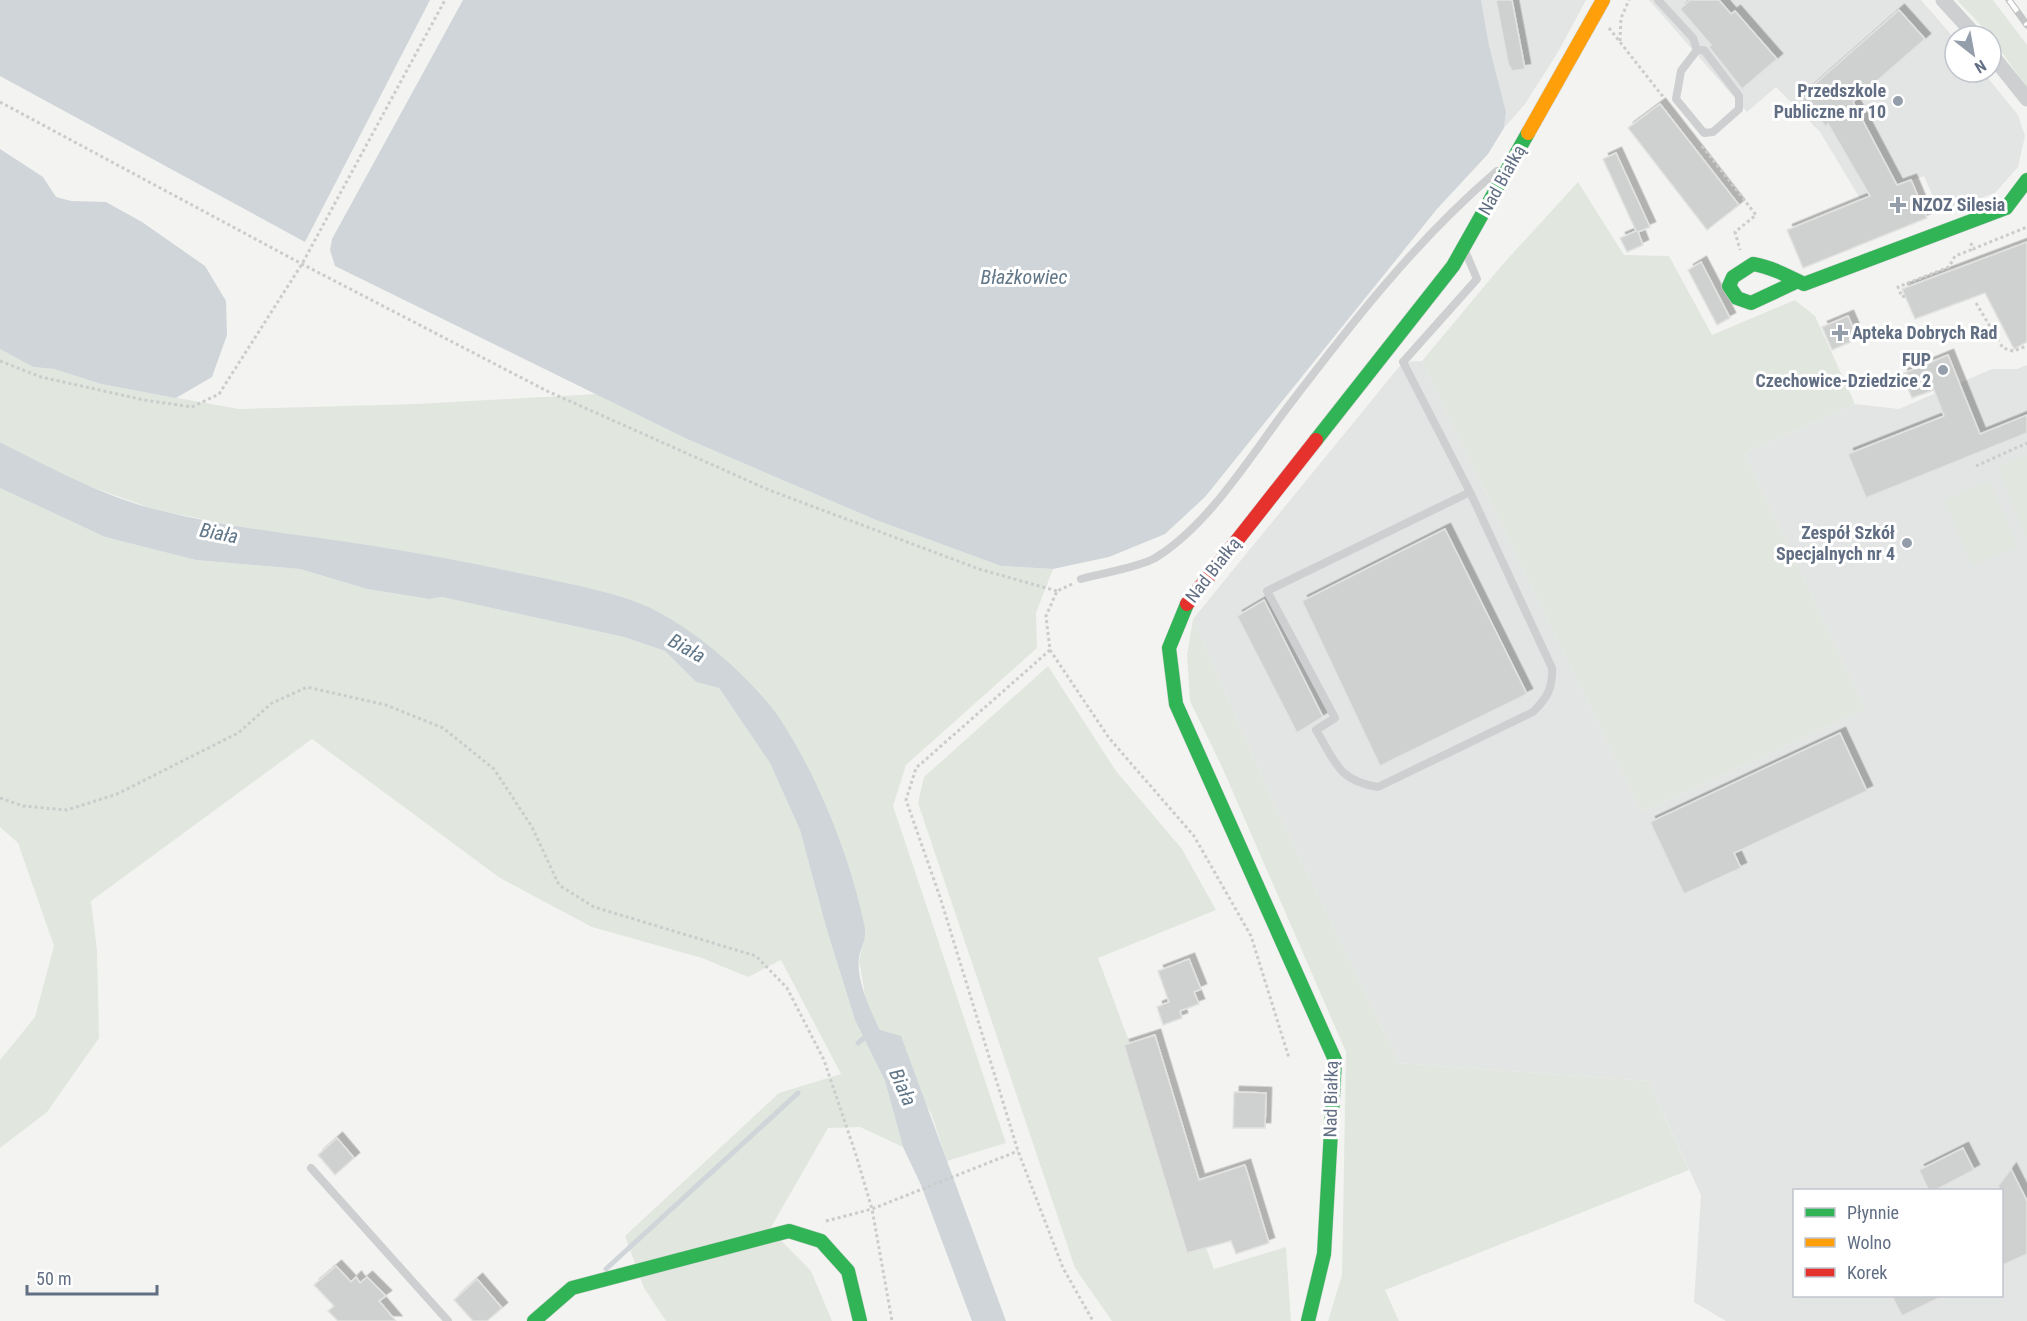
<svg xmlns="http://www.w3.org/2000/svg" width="2027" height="1321" font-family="'Roboto Condensed',sans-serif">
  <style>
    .built { fill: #e3e4e4; fill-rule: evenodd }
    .green { fill: #e1e7df }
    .water { fill: #cfd5d9 }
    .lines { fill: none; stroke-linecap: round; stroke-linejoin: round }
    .stream { stroke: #cfd5d9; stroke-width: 5 }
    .building { fill: #cfd1d1; stroke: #e2e3e1; stroke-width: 1.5; filter: url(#shadow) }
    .fast-casing { stroke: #cfd1d1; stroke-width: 15 }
    .slow-casing { stroke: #cfd1d1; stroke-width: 15 }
    .jam-casing { stroke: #cfd1d1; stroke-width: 15 }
    .path { stroke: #cbcccc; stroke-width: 3; stroke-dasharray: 3 3; stroke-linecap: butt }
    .lane { stroke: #cecfd0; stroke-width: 8 }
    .street { stroke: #cecfd0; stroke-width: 15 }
    .fast { stroke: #30b455; stroke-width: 14 }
    .slow { stroke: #ff9f0a; stroke-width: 14 }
    .jam { stroke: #e5322d; stroke-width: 14 }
    .rail-casing { stroke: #c4c5c6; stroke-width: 7 }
    .rail { stroke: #fff; stroke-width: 4.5; stroke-dasharray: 14; stroke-linecap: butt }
    .poi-dot { fill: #949daa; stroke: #fff; stroke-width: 2 }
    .labels { text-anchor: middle; stroke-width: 6; stroke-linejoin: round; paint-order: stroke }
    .poi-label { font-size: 18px; font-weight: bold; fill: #616e83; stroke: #fff; text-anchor: end }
    .street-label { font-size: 18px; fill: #616e83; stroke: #fff }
    .water-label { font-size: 20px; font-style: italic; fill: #617788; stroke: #fff }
  </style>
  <defs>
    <filter id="shadow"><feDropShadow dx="5.5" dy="-5.5" stdDeviation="0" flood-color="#0004"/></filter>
  </defs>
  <rect width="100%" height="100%" fill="#f3f4f1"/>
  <g class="built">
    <path d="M 1481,0 L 1586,0 L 1558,52 L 1525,104 L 1504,128 L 1506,112 L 1489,45 Z"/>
    <path d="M 1649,0 L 1921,0 L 1955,39 L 1955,72 L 1983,72 L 2018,115 L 2025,136 L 2018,167 L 1995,193 L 1940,213 L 1924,176 L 1861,200 L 1820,132 L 1776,87 L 1747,112 Z"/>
    <path d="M 1422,361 L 1642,812 L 1865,709 L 1744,453 L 1855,404 L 1899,409 L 1992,369 L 2017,369 L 2027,365 L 2027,1321 L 1726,1321 L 1694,1302 L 1701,1195 L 1648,1081 L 1399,1063 L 1276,809 L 1193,619 L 1403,362 ZM 1794,1190 L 2002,1190 L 2002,1296 L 1794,1296 Z"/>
  </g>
  <g class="green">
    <path d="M 1957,0 L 1993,0 L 2027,45 L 2027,88 L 1989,34 Z"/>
    <path d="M 1578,182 L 1624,255 L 1669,256 L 1712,335 L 1795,300 L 1815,316 L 1855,404 L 1744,453 L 1865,709 L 1642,812 L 1422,361 L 1502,265 Z"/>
    <path d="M 0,349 L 33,367 L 54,369 L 101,384 L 239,409 L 416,404 L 596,394 L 687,439 L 876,520 L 1001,566 L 1053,569 L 1036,613 L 1037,648 L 906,765 L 893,806 L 1006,1143 L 947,1161 L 931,1113 L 880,1030 L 866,1001 L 859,960 L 866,932 L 852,884 L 783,723 L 606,593 L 505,570 L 372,546 L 273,533 L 156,510 L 75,481 L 0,442 Z"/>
    <path d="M 2027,455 L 2027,535 L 2026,536 L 1998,467 Z"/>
    <path d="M 1990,481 L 2017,547 L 1972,565 L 1945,500 Z"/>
    <path d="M 0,488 L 105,537 L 196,560 L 300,569 L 367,589 L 429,599 L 442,597 L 624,637 L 665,651 L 696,682 L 719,688 L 770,763 L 800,830 L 826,927 L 855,1020 L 885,1081 L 903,1147 L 860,1127 L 828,1128 L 770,1229 L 811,1271 L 832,1321 L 666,1321 L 644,1288 L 625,1236 L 779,1093 L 841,1074 L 781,960 L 748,977 L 702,958 L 592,927 L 500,878 L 312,739 L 91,901 L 97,950 L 99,1038 L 47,1112 L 0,1148 L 0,1060 L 35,1017 L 54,946 L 18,843 L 0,827 Z"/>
    <path d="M 1193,619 L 1276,809 L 1399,1063 L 1648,1081 L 1689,1170 L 1385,1290 L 1399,1321 L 1328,1321 L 1342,1275 L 1346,1052 L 1222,767 L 1190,701 L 1187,655 Z"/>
    <path d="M 1048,666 L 1116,771 L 1182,849 L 1216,910 L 1098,958 L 1214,1269 L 1286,1247 L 1291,1321 L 1112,1321 L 1075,1268 L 918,803 L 924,777 Z"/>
  </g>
  <g class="water">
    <path d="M 0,0 L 430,0 L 305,242 L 0,76 Z"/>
    <path d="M 463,0 L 1481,0 L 1489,45 L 1506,112 L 1504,128 L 1488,154 L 1437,209 L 1205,497 L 1165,534 L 1109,557 L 1053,569 L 1001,566 L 876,520 L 687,439 L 335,266 L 330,250 L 332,239 Z"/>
    <path d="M 0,149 L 43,177 L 56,197 L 71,201 L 106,202 L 142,222 L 205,266 L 226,301 L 227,335 L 212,377 L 176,398 L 101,384 L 54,369 L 33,367 L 0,349 Z"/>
    <path d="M 0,442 C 51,468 102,496 158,510 C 229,528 302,535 374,546 C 431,555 487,566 543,578 C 582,587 627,594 662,614 C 705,638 758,684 784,725 C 821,784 851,860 865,928 C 867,938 861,947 859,957 C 856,981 870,1009 880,1030 L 901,1036 L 1006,1321 L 972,1321 L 921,1185 L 903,1147 L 885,1081 L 855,1020 L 826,927 L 800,830 L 770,763 L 719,688 L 696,682 L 665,651 L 624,637 L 442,597 L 429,599 L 367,589 L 300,569 L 196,560 L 105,537 L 0,488 Z"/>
  </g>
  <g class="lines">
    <g class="stream">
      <path d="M 858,1043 L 869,1034"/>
      <path d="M 606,1269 L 798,1093"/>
    </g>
  </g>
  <g class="building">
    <path d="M 1496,0 L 1512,0 L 1525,69 L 1512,71 L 1508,63 Z"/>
    <path d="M 1690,0 L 1719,0 L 1731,14 L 1735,11 L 1777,59 L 1742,89 L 1709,47 L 1711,45 L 1680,9 Z"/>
    <path d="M 1899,10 L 1925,39 L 1853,102 L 1897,185 L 1911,180 L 1927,218 L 1803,268 L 1787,230 L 1870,196 L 1828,124 L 1826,127 L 1800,97 Z"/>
    <path d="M 1660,104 L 1739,205 L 1707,230 L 1628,128 Z"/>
    <path d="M 1616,153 L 1650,227 L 1638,232 L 1643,245 L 1627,252 L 1620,238 L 1636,231 L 1603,159 Z"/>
    <path d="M 2027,242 L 2027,342 L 2014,349 L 1985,293 L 1915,319 L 1902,289 Z"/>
    <path d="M 1701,262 L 1730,318 L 1717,325 L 1688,270 Z"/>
    <path d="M 1848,316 L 1858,339 L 1832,350 L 1822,327 Z"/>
    <path d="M 1948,355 L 1980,434 L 2027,415 L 2027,433 L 1866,498 L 1848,454 L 1944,416 L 1934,390 L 1912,398 L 1902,374 Z"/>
    <path d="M 1445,529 L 1527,694 L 1380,766 L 1302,601 Z"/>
    <path d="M 1264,600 L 1323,717 L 1297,733 L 1237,616 Z"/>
    <path d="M 1840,733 L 1867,791 L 1734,853 L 1741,868 L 1684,894 L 1650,822 Z"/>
    <path d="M 1189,959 L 1201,989 L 1194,992 L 1199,1004 L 1180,1011 L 1182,1018 L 1163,1025 L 1157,1007 L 1169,1002 L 1158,971 Z"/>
    <path d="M 1155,1035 L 1199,1180 L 1245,1165 L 1269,1243 L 1236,1254 L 1231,1241 L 1187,1253 L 1124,1045 Z"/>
    <path d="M 1234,1092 L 1266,1093 L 1265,1128 L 1233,1128 Z"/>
    <path d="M 337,1138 L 354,1158 L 335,1175 L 318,1155 Z"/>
    <path d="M 1963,1148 L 1974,1170 L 1934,1191 L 1929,1191 L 1919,1170 Z"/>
    <path d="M 2011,1169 L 2027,1201 L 2027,1254 L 2001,1266 L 2001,1191 L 1998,1186 Z"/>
    <path d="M 336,1266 L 351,1282 L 356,1277 L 360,1283 L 367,1277 L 386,1296 L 379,1301 L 396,1321 L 338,1321 L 328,1311 L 334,1306 L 314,1285 Z"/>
    <path d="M 477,1279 L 502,1308 L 487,1321 L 473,1321 L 454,1300 Z"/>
    <path d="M 1892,1296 L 1943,1296 L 1902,1316 Z"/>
  </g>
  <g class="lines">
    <defs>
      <g id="fast">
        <path d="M 1798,281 L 1751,303 L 1737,298 L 1729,286 L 1733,277 L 1753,264 C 1771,267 1788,276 1804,284 L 2006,208 L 2027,180"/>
        <path d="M 1316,440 L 1453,266 L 1528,133"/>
        <path d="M 1187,604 L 1169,648 L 1176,704 L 1335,1060 L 1324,1254 L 1308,1321"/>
        <path d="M 534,1321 L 572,1288 L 789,1231 L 821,1241 L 848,1271 L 860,1321"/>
      </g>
      <path id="slow" d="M 1528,133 L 1603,0"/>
      <path id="jam" d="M 1187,604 L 1316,440"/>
    </defs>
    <use href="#fast" class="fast-casing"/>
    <use href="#slow" class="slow-casing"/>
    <use href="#jam" class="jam-casing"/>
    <g class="path">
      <path d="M 1609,28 L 1664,98"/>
      <path d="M 1620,41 L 1621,18 L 1629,0"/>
      <path d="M 0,102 L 302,264 L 547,391 L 769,490 L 979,569 L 1057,591"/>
      <path d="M 1702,146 L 1756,215 L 1735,232 L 1740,250"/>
      <path d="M 1971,243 L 1973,249 L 2027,227"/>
      <path d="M 1905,296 L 1902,297 L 1898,287 L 1949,267 L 1955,256 L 1973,249"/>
      <path d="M 1976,303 L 2003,348 L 2013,351 L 2027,346"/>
      <path d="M 0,361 L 41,377 L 144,400 L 192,407 L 219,394 L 302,264 L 445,0"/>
      <path d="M 1976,466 L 2027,443"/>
      <path d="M 1072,584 L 1057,591 L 1046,616 L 1050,650 L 1109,738 L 1194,836 L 1251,936 L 1289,1058"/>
      <path d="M 1050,650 L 916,768 L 906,800 L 940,897 L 1018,1151 L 1063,1268 L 1093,1321"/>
      <path d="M 0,798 L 23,806 L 67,810 L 117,794 L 238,733 L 272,703 L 307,687 L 386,705 L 443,728 L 494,769 L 532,827 L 559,885 L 594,907 L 756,956 L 787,988 L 824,1060 L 856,1155 L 872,1209 L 892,1321"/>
      <path d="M 826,1221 L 872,1209 L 1018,1151"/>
    </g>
    <g class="lane">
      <path d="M 1658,0 L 1693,38 L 1697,50"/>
      <path d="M 1697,50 L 1704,50 L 1739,96 L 1739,109 L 1713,132 L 1704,133 L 1676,99 L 1681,71 Z"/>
      <path d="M 1466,253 L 1477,279 L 1403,362 L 1470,492 L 1267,591 L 1335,718 L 1316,730 C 1335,761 1338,781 1378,787 L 1533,712 C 1547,698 1553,688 1552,668 L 1470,492"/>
      <path d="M 1081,579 C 1102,573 1137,568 1155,558 C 1208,526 1250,457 1287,408 C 1351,324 1416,240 1497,171"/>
      <path d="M 311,1168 L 448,1321"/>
    </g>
    <g class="street">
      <path d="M 1943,0 L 1976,36"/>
      <path d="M 1991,54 L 2027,99"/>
    </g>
    <use href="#fast" class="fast"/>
    <use href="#slow" class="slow"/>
    <use href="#jam" class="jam"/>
    <defs>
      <path id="rail" d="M 2009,0 L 2027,25"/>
    </defs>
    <use href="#rail" class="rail-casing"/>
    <use href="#rail" class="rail"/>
  </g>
  <g class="poi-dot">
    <circle cx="1898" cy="101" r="6"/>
    <path d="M1895 196h6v6h6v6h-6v6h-6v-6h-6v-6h6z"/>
    <path d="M1837 324h6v6h6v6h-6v6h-6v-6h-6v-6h6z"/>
    <circle cx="1943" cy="370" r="6"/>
    <circle cx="1907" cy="543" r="6"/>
  </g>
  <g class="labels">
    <g class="poi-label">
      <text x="1886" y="97">Przedszkole<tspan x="1886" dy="21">Publiczne nr 10</tspan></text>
      <text x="1912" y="211" text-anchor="start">NZOZ Silesia</text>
      <text x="1852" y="339" text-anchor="start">Apteka Dobrych Rad</text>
      <text x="1931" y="366">FUP<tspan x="1931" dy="21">Czechowice-Dziedzice 2</tspan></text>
      <text x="1895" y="539">Zespół Szkół<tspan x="1895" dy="21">Specjalnych nr 4</tspan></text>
    </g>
    <g class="street-label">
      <text transform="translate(1502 180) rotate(-61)" y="6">Nad Białką</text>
      <text transform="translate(1213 570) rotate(-52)" y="6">Nad Białką</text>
      <text transform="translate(1331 1099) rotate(-89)" y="6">Nad Białką</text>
    </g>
    <g class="water-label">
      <text x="1024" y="284">Błażkowiec</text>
      <text transform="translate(219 533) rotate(11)" y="7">Biała</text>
      <text transform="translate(687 648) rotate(29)" y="7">Biała</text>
      <text transform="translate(903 1087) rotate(66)" y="7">Biała</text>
    </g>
  </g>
  <rect x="1793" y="1189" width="210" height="108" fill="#ffffff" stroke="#c0c5cd" stroke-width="1.5"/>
  <rect x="1805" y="1208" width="30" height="9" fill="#30b455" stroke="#c0c5cd" stroke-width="1.5"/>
  <text x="1847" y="1219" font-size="18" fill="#616e83">Płynnie</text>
  <rect x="1805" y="1238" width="30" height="9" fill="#ff9f0a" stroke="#c0c5cd" stroke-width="1.5"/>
  <text x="1847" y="1249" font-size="18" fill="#616e83">Wolno</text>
  <rect x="1805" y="1268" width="30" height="9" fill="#e5322d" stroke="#c0c5cd" stroke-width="1.5"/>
  <text x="1847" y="1279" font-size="18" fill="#616e83">Korek</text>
  <g transform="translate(1973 54) rotate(149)"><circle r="28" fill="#ffffff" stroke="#c0c5cd" stroke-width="1.5"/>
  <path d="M0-4.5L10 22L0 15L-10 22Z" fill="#949daa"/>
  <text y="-9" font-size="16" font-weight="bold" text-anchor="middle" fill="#616e83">N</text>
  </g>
  <path d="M27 1285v9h130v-9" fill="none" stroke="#616e83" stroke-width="3"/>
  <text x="36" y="1285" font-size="18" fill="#616e83" stroke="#ffffff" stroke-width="4.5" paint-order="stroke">50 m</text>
</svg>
